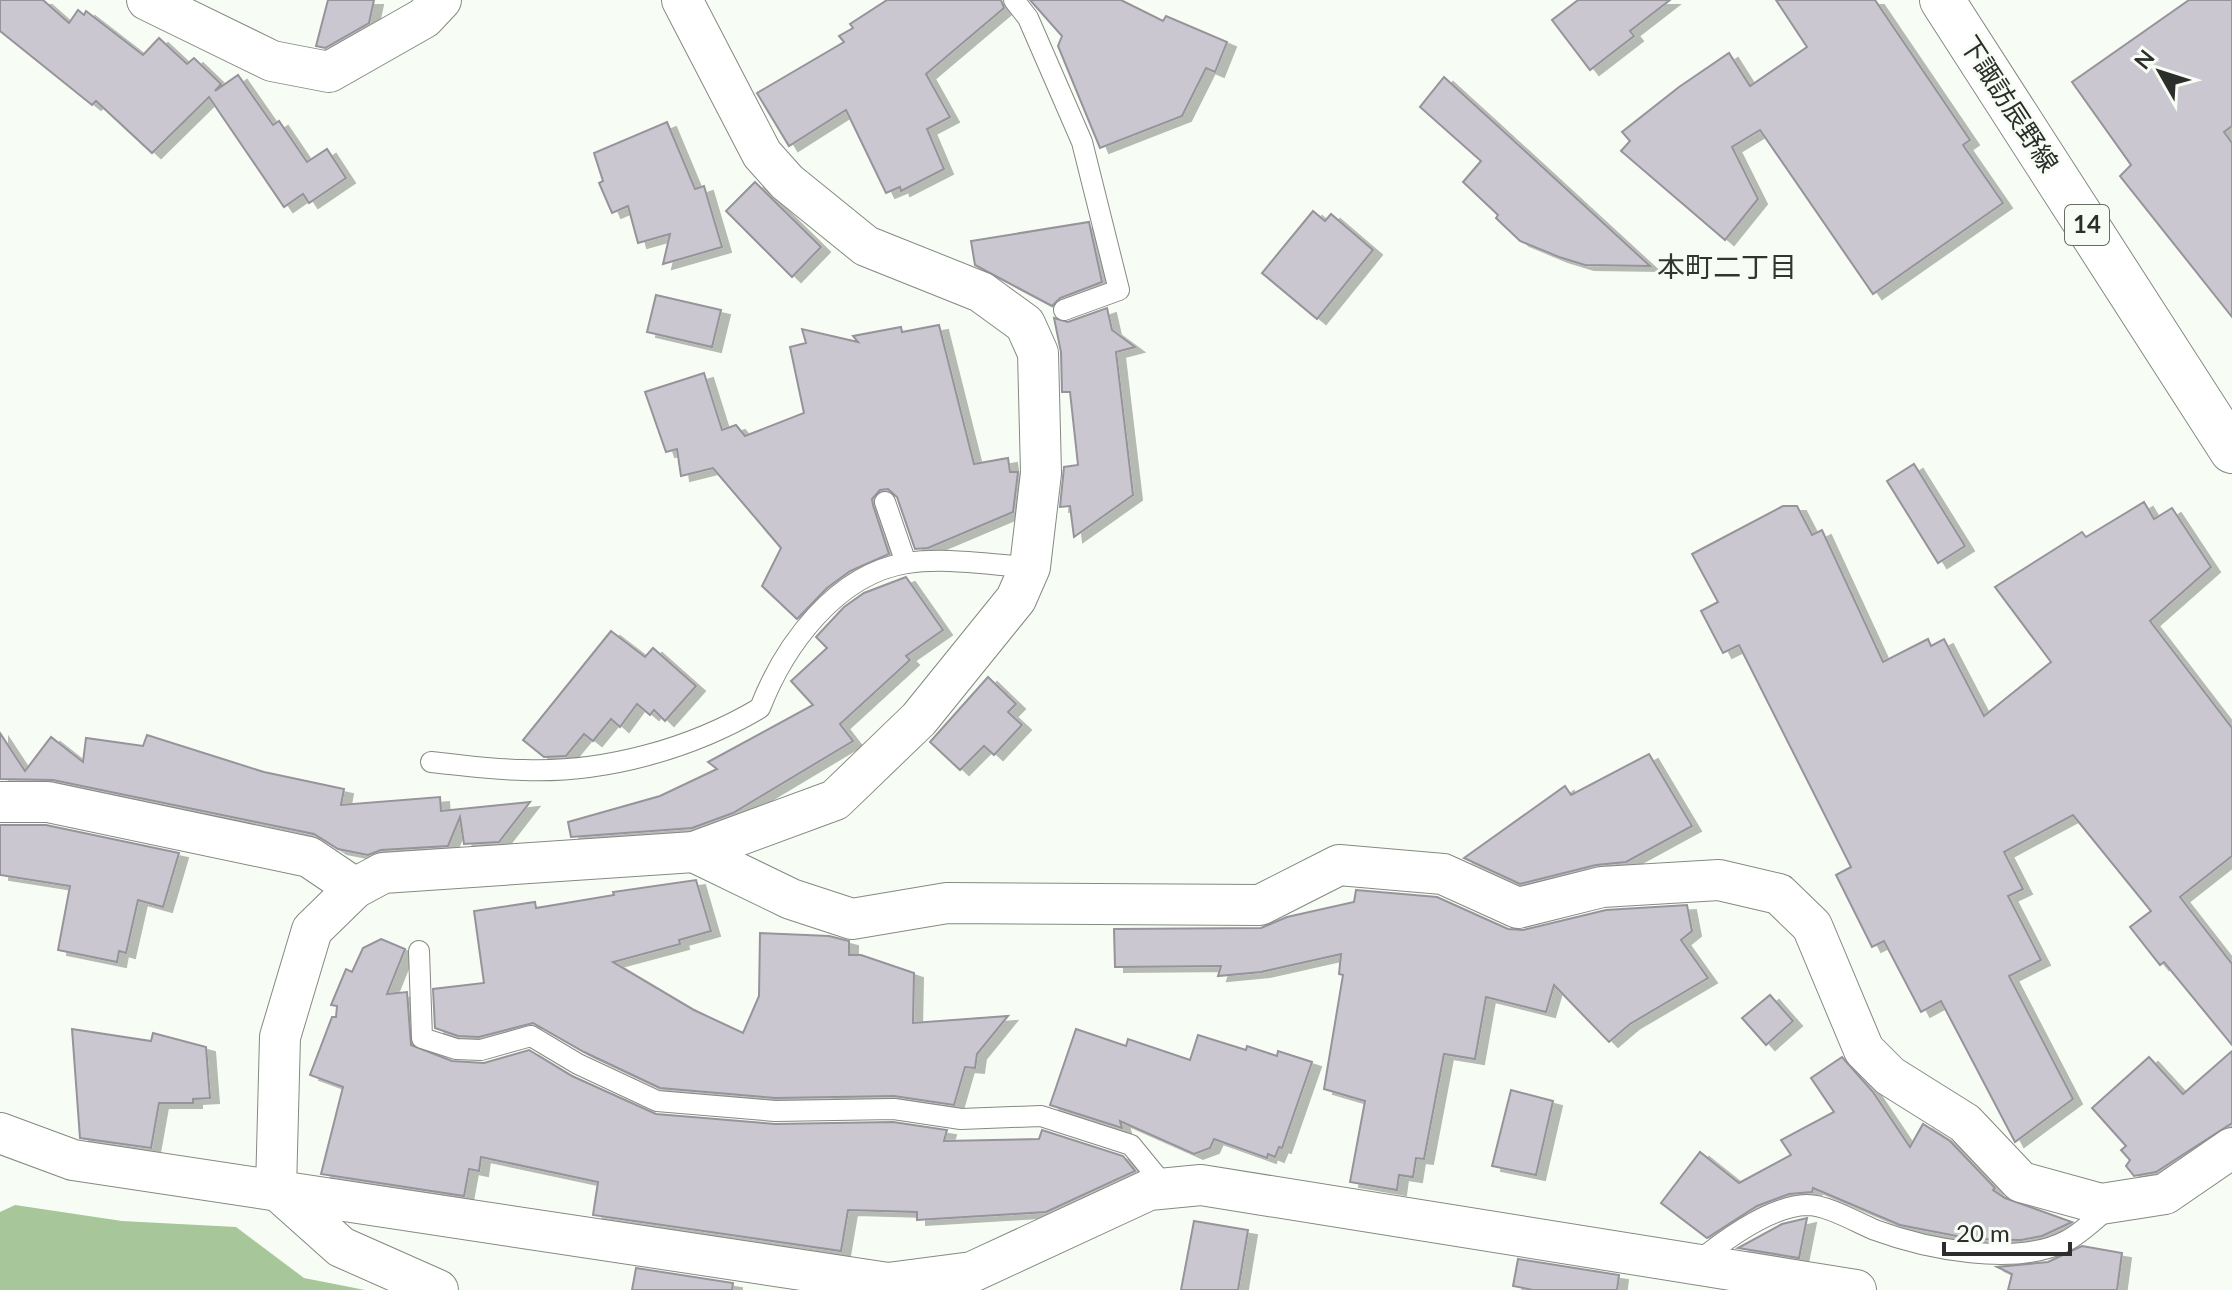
<svg xmlns="http://www.w3.org/2000/svg" width="2232" height="1290" font-family="Lato,'Noto Sans JP',sans-serif">
  <style>
    .forest { fill: #a7c699 }
    .building { fill: #cbc7d0; stroke: #97939b; stroke-width: 2; filter: url(#shadow) }
    .lines { fill: none; stroke-linecap: round; stroke-linejoin: round }
    .service-casing { stroke: #848a82; stroke-width: 22 }
    .minor-casing { stroke: #848a82; stroke-width: 42 }
    .primary-casing { stroke: #848a82; stroke-width: 46 }
    .service { stroke: #fff; stroke-width: 20 }
    .minor { stroke: #fff; stroke-width: 40 }
    .primary { stroke: #fff; stroke-width: 44 }
    .labels { text-anchor: middle; stroke-width: 6; stroke-linejoin: round; paint-order: stroke }
    .shield { fill: #f7fdf4; stroke: #686c67; stroke-width: 2 }
    .shield-label { font-size: 24px; font-weight: bold; fill: #2b2e2a }
    .street-label { font-size: 26px; fill: #2b2e2a; stroke: #f7fdf4 }
    .neighbourhood-label { font-size: 28px; fill: #30352e; stroke: #f7fdf4 }
  </style>
  <defs>
    <filter id="shadow"><feDropShadow dx="9" dy="5" stdDeviation="0" flood-color="#0004"/></filter>
  </defs>
  <rect width="100%" height="100%" fill="#f7fdf4"/>
  <path class="forest" d="M 15,1205 L 122,1221 L 236,1227 L 304,1278 L 365,1290 L 0,1290 L 0,1212 Z"/>
  <g class="building">
    <path d="M 0,0 L 43,0 L 69,23 L 78,10 L 84,15 L 86,11 L 143,55 L 159,38 L 187,64 L 194,58 L 221,84 L 215,91 L 238,75 L 273,125 L 279,121 L 307,162 L 327,149 L 346,178 L 309,203 L 303,194 L 284,207 L 209,97 L 152,153 L 96,101 L 92,105 L 0,31 Z"/>
    <path d="M 328,0 L 374,0 L 369,23 L 325,48 L 316,46 Z"/>
    <path d="M 887,0 L 1001,0 L 1004,8 L 926,74 L 950,117 L 927,129 L 944,169 L 901,191 L 900,187 L 886,193 L 846,110 L 789,146 L 757,93 L 844,42 L 839,36 L 853,28 L 850,24 Z"/>
    <path d="M 1030,0 L 1121,0 L 1163,21 L 1166,16 L 1227,42 L 1215,72 L 1206,68 L 1182,116 L 1100,148 L 1058,46 L 1062,36 Z"/>
    <path d="M 1578,0 L 1670,0 L 1630,31 L 1634,36 L 1590,70 L 1552,20 Z"/>
    <path d="M 1776,0 L 1875,0 L 1970,140 L 1963,145 L 2003,203 L 1873,294 L 1760,130 L 1732,147 L 1758,199 L 1725,240 L 1621,151 L 1630,141 L 1622,132 L 1679,87 L 1729,53 L 1750,86 L 1807,47 Z"/>
    <path d="M 2189,0 L 2232,0 L 2232,126 L 2224,132 L 2232,143 L 2232,317 L 2120,176 L 2131,165 L 2072,82 Z"/>
    <path d="M 1444,77 L 1489,118 L 1650,266 L 1585,265 L 1559,257 L 1520,241 L 1496,218 L 1498,215 L 1463,182 L 1481,161 L 1420,107 Z"/>
    <path d="M 667,122 L 695,189 L 704,186 L 722,247 L 663,264 L 670,234 L 638,243 L 628,206 L 612,213 L 599,183 L 603,181 L 594,153 Z"/>
    <path d="M 755,182 L 821,247 L 792,277 L 726,211 Z"/>
    <path d="M 1313,211 L 1325,221 L 1331,214 L 1373,250 L 1317,319 L 1262,273 Z"/>
    <path d="M 1089,222 L 1102,282 L 1060,298 L 1052,306 L 975,265 L 971,241 Z"/>
    <path d="M 656,295 L 721,310 L 712,347 L 647,332 Z"/>
    <path d="M 1107,308 L 1112,330 L 1135,347 L 1116,352 L 1133,495 L 1074,537 L 1070,506 L 1060,507 L 1064,467 L 1078,465 L 1070,392 L 1062,392 L 1061,352 L 1054,318 L 1068,322 Z"/>
    <path d="M 939,325 L 974,464 L 1008,458 L 1010,472 L 1018,472 L 1013,512 L 928,548 L 915,549 L 897,497 L 888,489 L 880,490 L 872,499 L 873,505 L 889,554 L 850,571 L 827,588 L 797,619 L 762,586 L 781,548 L 713,468 L 681,476 L 677,449 L 666,452 L 645,392 L 704,373 L 722,430 L 736,425 L 745,436 L 804,413 L 790,347 L 806,343 L 802,329 L 858,342 L 853,336 L 901,327 L 902,332 Z"/>
    <path d="M 1914,464 L 1965,546 L 1938,563 L 1887,481 Z"/>
    <path d="M 2144,502 L 2154,519 L 2172,508 L 2211,567 L 2150,621 L 2232,728 L 2232,856 L 2180,897 L 2232,964 L 2232,1045 L 2164,962 L 2160,965 L 2130,927 L 2151,911 L 2073,815 L 2004,852 L 2023,889 L 2008,896 L 2041,960 L 2009,976 L 2073,1099 L 2015,1142 L 1941,1001 L 1921,1012 L 1884,941 L 1872,947 L 1836,875 L 1851,867 L 1739,645 L 1723,653 L 1701,611 L 1718,602 L 1692,554 L 1783,506 L 1797,506 L 1812,535 L 1822,530 L 1883,662 L 1928,639 L 1931,646 L 1944,639 L 1984,716 L 2051,662 L 1995,587 L 2082,532 L 2086,537 Z"/>
    <path d="M 906,577 L 943,630 L 906,656 L 910,660 L 840,724 L 853,741 L 733,813 L 692,828 L 571,837 L 568,822 L 660,796 L 717,769 L 708,762 L 813,705 L 791,681 L 827,648 L 816,637 L 844,607 L 864,593 Z"/>
    <path d="M 611,631 L 645,657 L 653,648 L 696,686 L 665,721 L 654,710 L 650,715 L 637,704 L 620,727 L 611,719 L 593,741 L 584,734 L 566,756 L 544,757 L 523,740 Z"/>
    <path d="M 988,677 L 1016,704 L 1008,712 L 1022,725 L 994,755 L 984,746 L 960,770 L 930,742 Z"/>
    <path d="M 0,733 L 25,771 L 51,737 L 83,762 L 86,738 L 143,746 L 147,735 L 264,772 L 344,789 L 341,805 L 440,797 L 441,811 L 530,802 L 499,842 L 464,844 L 460,817 L 448,846 L 381,850 L 368,855 L 338,849 L 314,834 L 53,780 L 0,779 Z"/>
    <path d="M 1649,754 L 1692,826 L 1626,862 L 1596,865 L 1520,884 L 1464,858 L 1565,786 L 1571,795 Z"/>
    <path d="M 0,825 L 46,825 L 179,853 L 163,907 L 138,900 L 126,953 L 119,951 L 117,962 L 58,950 L 70,886 L 0,875 Z"/>
    <path d="M 696,880 L 711,931 L 679,940 L 680,944 L 613,962 L 694,1010 L 743,1033 L 759,996 L 760,933 L 829,936 L 849,941 L 849,955 L 861,955 L 914,973 L 913,1023 L 1008,1016 L 977,1054 L 975,1068 L 965,1067 L 954,1105 L 894,1096 L 775,1098 L 660,1088 L 584,1052 L 533,1023 L 479,1037 L 458,1036 L 435,1028 L 433,989 L 484,983 L 474,911 L 535,902 L 536,908 L 614,895 L 613,892 Z"/>
    <path d="M 1356,890 L 1437,897 L 1508,929 L 1523,930 L 1606,910 L 1687,905 L 1692,931 L 1681,940 L 1708,978 L 1630,1024 L 1609,1042 L 1554,985 L 1546,1012 L 1486,997 L 1475,1059 L 1444,1054 L 1424,1159 L 1416,1158 L 1413,1177 L 1399,1175 L 1397,1190 L 1350,1182 L 1365,1101 L 1324,1089 L 1343,975 L 1339,974 L 1341,954 L 1261,972 L 1218,976 L 1221,966 L 1115,967 L 1114,929 L 1261,928 L 1287,917 L 1354,902 Z"/>
    <path d="M 381,939 L 405,949 L 387,994 L 407,992 L 411,1045 L 452,1061 L 484,1063 L 529,1050 L 572,1076 L 656,1114 L 775,1124 L 893,1122 L 947,1130 L 944,1141 L 1039,1139 L 1042,1130 L 1123,1156 L 1135,1171 L 1046,1212 L 917,1220 L 917,1212 L 848,1210 L 841,1251 L 593,1215 L 598,1182 L 481,1157 L 479,1171 L 469,1169 L 464,1196 L 321,1174 L 343,1087 L 310,1075 L 332,1017 L 336,1017 L 337,1006 L 331,1005 L 346,969 L 352,972 L 363,948 Z"/>
    <path d="M 1770,995 L 1793,1021 L 1766,1045 L 1742,1018 Z"/>
    <path d="M 72,1029 L 151,1041 L 153,1033 L 206,1047 L 210,1098 L 193,1099 L 193,1103 L 159,1103 L 151,1148 L 80,1138 Z"/>
    <path d="M 1076,1029 L 1126,1046 L 1128,1039 L 1190,1060 L 1198,1035 L 1246,1050 L 1247,1046 L 1277,1056 L 1278,1051 L 1312,1062 L 1282,1148 L 1279,1147 L 1275,1157 L 1268,1154 L 1267,1158 L 1214,1139 L 1210,1148 L 1194,1154 L 1120,1121 L 1122,1128 L 1050,1105 Z"/>
    <path d="M 2232,1051 L 2232,1123 L 2156,1172 L 2134,1176 L 2126,1166 L 2130,1160 L 2121,1150 L 2126,1146 L 2092,1108 L 2149,1057 L 2183,1094 Z"/>
    <path d="M 1842,1057 L 1873,1092 L 1910,1147 L 1923,1124 L 1950,1141 L 1995,1188 L 1993,1190 L 2005,1198 L 2072,1222 L 2042,1236 L 2021,1240 L 1972,1239 L 1900,1225 L 1813,1188 L 1812,1192 L 1789,1194 L 1757,1206 L 1707,1238 L 1661,1203 L 1700,1152 L 1739,1183 L 1791,1155 L 1781,1140 L 1834,1112 L 1811,1078 Z"/>
    <path d="M 1511,1090 L 1553,1101 L 1536,1175 L 1492,1166 Z"/>
    <path d="M 1807,1218 L 1799,1258 L 1738,1248 L 1782,1224 Z"/>
    <path d="M 1194,1221 L 1248,1230 L 1238,1290 L 1181,1290 Z"/>
    <path d="M 2082,1246 L 2122,1253 L 2117,1290 L 2008,1290 L 2012,1274 L 1997,1267 L 2048,1262 Z"/>
    <path d="M 1518,1259 L 1619,1275 L 1617,1290 L 1533,1290 L 1513,1286 Z"/>
    <path d="M 636,1268 L 733,1283 L 732,1290 L 632,1290 Z"/>
  </g>
  <g class="lines">
    <defs>
      <g id="service">
        <path d="M 1014,0 L 1028,18 L 1082,142 L 1119,290 L 1064,310"/>
        <path d="M 885,502 L 906,563"/>
        <path d="M 431,762 C 462,765 493,770 524,770 C 604,773 691,749 760,708 C 784,646 836,574 907,563 C 946,557 990,565 1030,567"/>
        <path d="M 419,951 L 422,1038 L 456,1049 L 481,1050 L 531,1036 L 578,1064 L 657,1101 L 775,1111 L 894,1109 L 961,1119 L 1041,1116 L 1131,1145 L 1167,1189"/>
        <path d="M 1695,1264 C 1723,1241 1770,1206 1807,1205 C 1827,1205 1856,1222 1875,1230 C 1926,1249 2016,1267 2066,1241 C 2082,1233 2096,1218 2110,1207"/>
      </g>
      <g id="minor">
        <path d="M 147,0 L 272,61 L 329,72 L 424,18 L 441,0"/>
        <path d="M 0,802 L 48,802 L 309,857 L 355,888"/>
        <path d="M 694,852 L 791,899 L 852,919 L 947,903 L 1260,905 L 1339,865 L 1443,874 L 1518,908 L 1602,887 L 1719,880 L 1779,894 L 1812,926 L 1864,1050 L 1890,1076 L 1965,1123 L 2021,1182 L 2101,1204 L 2165,1194 L 2232,1148"/>
        <path d="M 0,1133 L 73,1160 L 888,1283 L 972,1272 L 1149,1190 L 1201,1185 L 1856,1290"/>
        <path d="M 438,1290 L 341,1247 L 276,1189 L 280,1037 L 312,930 L 355,888 L 383,873 L 694,852 L 835,800 L 919,719 L 1016,599 L 1030,567 L 1041,473 L 1038,353 L 1025,324 L 981,292 L 866,246 L 787,182 L 762,154 L 682,0"/>
      </g>
      <path id="primary" d="M 1942,0 L 2232,451"/>
    </defs>
    <use href="#service" class="service-casing"/>
    <use href="#minor" class="minor-casing"/>
    <use href="#primary" class="primary-casing"/>
    <use href="#service" class="service"/>
    <use href="#minor" class="minor"/>
    <use href="#primary" class="primary"/>
  </g>
  <g class="labels">
    <rect class="shield" x="2065" y="205" width="44" height="40" rx="6"/>
    <g class="shield-label">
      <text x="2087" y="233">14</text>
    </g>
    <g class="street-label">
      <text transform="translate(2009 104) rotate(57)" y="9">下諏訪辰野線</text>
    </g>
    <g class="neighbourhood-label">
      <text x="1727" y="277">本町二丁目</text>
    </g>
  </g>
  <g transform="translate(2160 72) rotate(309)" stroke="#f7fdf4" stroke-width="6" paint-order="stroke">
  <path d="M0-6L14 30L0 20L-14 30Z" fill="#2b2e2a"/>
  <text y="-12" font-size="22" font-weight="bold" text-anchor="middle" fill="#2b2e2a">N</text>
  </g>
  <path d="M1944 1242v12h126v-12" fill="none" stroke="#2b2e2a" stroke-width="4"/>
  <text x="1956" y="1242" font-size="24" fill="#2b2e2a" stroke="#f7fdf4" stroke-width="6" paint-order="stroke">20 m</text>
</svg>
